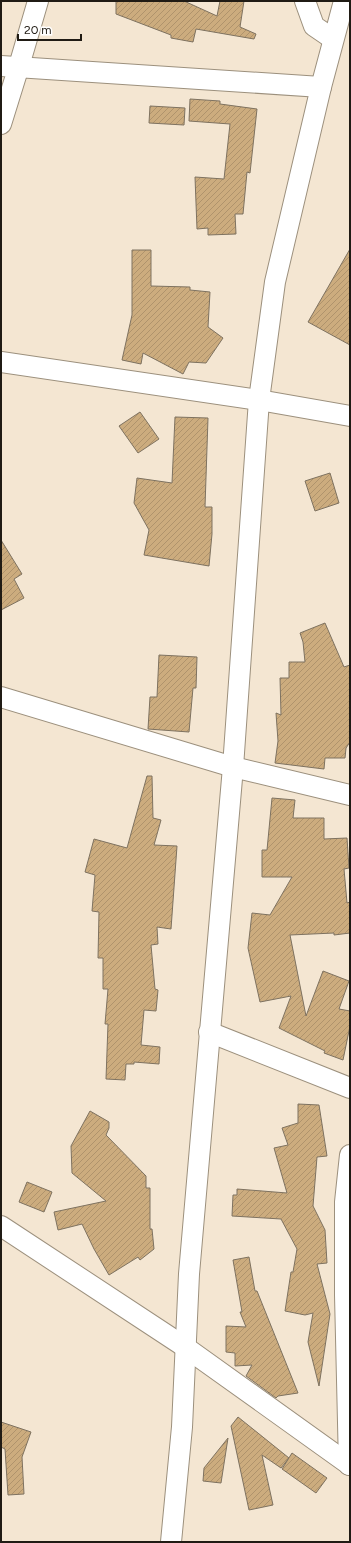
<svg xmlns="http://www.w3.org/2000/svg" width="351" height="1543" font-family="Figtree,sans-serif">
  <style>
    .building { fill: url(#building-hatch); stroke: #7e7260 }
    .lines { fill: none; stroke-linecap: round; stroke-linejoin: round }
    .street-casing { stroke: #9c907d; stroke-width: 22 }
    .street { stroke: #fff; stroke-width: 20 }
  </style>
  <defs>
    <pattern id="building-hatch" width="6" height="6" patternUnits="userSpaceOnUse"><rect width="6" height="6" fill="#ccac7e"/><path d="M-1 1l2-2M0 6l6-6M5 7l2-2" fill="none" stroke="#af936c"/></pattern>
  </defs>
  <rect width="100%" height="100%" fill="#f4e6d2"/>
  <g class="building">
    <path d="M 116,1 L 184,1 L 217,16 L 220,1 L 244,1 L 240,27 L 256,34 L 254,39 L 196,29 L 193,42 L 171,38 L 171,35 L 116,14 Z"/>
    <path d="M 190,99 L 220,101 L 220,104 L 257,109 L 250,173 L 247,172 L 243,214 L 235,214 L 236,234 L 208,235 L 208,228 L 197,229 L 195,177 L 224,179 L 230,124 L 189,121 Z"/>
    <path d="M 150,106 L 185,108 L 184,125 L 149,123 Z"/>
    <path d="M 350,249 L 350,345 L 308,322 Z"/>
    <path d="M 132,250 L 151,250 L 151,286 L 190,287 L 190,290 L 210,292 L 208,327 L 223,338 L 206,363 L 189,362 L 183,374 L 143,353 L 141,364 L 122,360 L 132,315 Z"/>
    <path d="M 140,412 L 159,439 L 138,453 L 119,426 Z"/>
    <path d="M 175,417 L 208,418 L 205,507 L 212,507 L 212,534 L 209,566 L 144,555 L 149,530 L 134,503 L 137,478 L 172,483 Z"/>
    <path d="M 330,473 L 339,503 L 315,511 L 305,481 Z"/>
    <path d="M 1,540 L 22,574 L 14,579 L 24,598 L 1,610 Z"/>
    <path d="M 325,623 L 344,667 L 350,665 L 350,742 L 346,748 L 345,758 L 325,758 L 324,769 L 275,763 L 278,741 L 276,713 L 281,715 L 280,678 L 289,678 L 289,662 L 305,662 L 303,642 L 300,633 Z"/>
    <path d="M 159,655 L 197,657 L 196,688 L 193,688 L 189,732 L 148,729 L 150,697 L 157,697 Z"/>
    <path d="M 147,776 L 152,776 L 153,818 L 161,820 L 154,845 L 177,846 L 171,929 L 157,927 L 158,944 L 151,945 L 155,989 L 158,990 L 156,1011 L 144,1010 L 141,1045 L 160,1047 L 159,1064 L 134,1062 L 134,1064 L 126,1064 L 125,1080 L 106,1079 L 108,1024 L 105,1024 L 108,989 L 103,989 L 103,958 L 98,958 L 99,912 L 92,911 L 95,875 L 85,872 L 94,839 L 127,848 Z"/>
    <path d="M 272,798 L 295,800 L 293,818 L 324,818 L 324,839 L 347,838 L 349,868 L 344,869 L 347,903 L 350,902 L 350,933 L 334,935 L 334,933 L 290,935 L 306,1016 L 323,971 L 349,981 L 339,1009 L 350,1011 L 350,1026 L 343,1060 L 324,1053 L 325,1051 L 279,1028 L 291,996 L 260,1002 L 248,948 L 252,913 L 270,915 L 292,877 L 262,877 L 262,850 L 267,850 Z"/>
    <path d="M 298,1104 L 319,1105 L 327,1156 L 317,1157 L 313,1206 L 325,1230 L 327,1263 L 317,1264 L 330,1314 L 319,1386 L 308,1342 L 313,1313 L 305,1315 L 285,1311 L 291,1272 L 293,1272 L 297,1249 L 281,1219 L 232,1216 L 233,1195 L 237,1195 L 237,1189 L 287,1193 L 274,1148 L 288,1145 L 282,1128 L 298,1123 Z"/>
    <path d="M 90,1111 L 109,1122 L 109,1128 L 106,1135 L 146,1176 L 146,1188 L 150,1188 L 150,1229 L 152,1229 L 154,1249 L 140,1260 L 138,1257 L 109,1275 L 94,1249 L 82,1224 L 58,1230 L 54,1212 L 106,1201 L 72,1173 L 71,1146 Z"/>
    <path d="M 27,1182 L 52,1192 L 44,1212 L 19,1202 Z"/>
    <path d="M 249,1257 L 255,1291 L 257,1291 L 298,1393 L 278,1396 L 276,1398 L 246,1376 L 252,1365 L 235,1366 L 235,1353 L 226,1352 L 226,1326 L 246,1327 L 240,1312 L 242,1312 L 233,1260 Z"/>
    <path d="M 238,1417 L 289,1458 L 281,1468 L 262,1455 L 273,1505 L 249,1510 L 231,1426 Z"/>
    <path d="M 1,1422 L 31,1432 L 22,1457 L 24,1494 L 8,1495 L 5,1449 L 1,1447 Z"/>
    <path d="M 228,1438 L 221,1483 L 203,1481 L 204,1468 Z"/>
    <path d="M 292,1453 L 327,1478 L 316,1493 L 282,1469 Z"/>
  </g>
  <g class="lines">
    <defs>
      <g id="street">
        <path d="M 305,1 L 314,26 L 333,39"/>
        <path d="M 1,66 L 321,87"/>
        <path d="M 1,124 L 19,66 L 38,1"/>
        <path d="M 1,362 L 259,400 L 350,416"/>
        <path d="M 1,697 L 233,767 L 350,795"/>
        <path d="M 209,1032 L 350,1088"/>
        <path d="M 1,1226 L 185,1347 L 350,1465"/>
        <path d="M 349,1465 L 345,1295 L 345,1202 L 350,1155"/>
        <path d="M 171,1542 L 182,1427 L 189,1274 L 233,767 L 259,400 L 275,282 L 321,87 L 344,1"/>
      </g>
    </defs>
    <use href="#street" class="street-casing"/>
    <use href="#street" class="street"/>
  </g>
  <rect width="351" height="1543" fill="none" stroke="#201b14" stroke-width="4"/>
  <path d="M18 34v6h63v-6" fill="none" stroke="#201b14" stroke-width="2"/>
  <text x="24" y="34" font-size="12" fill="#201b14" stroke="#ffffff" stroke-width="3" paint-order="stroke">20 m</text>
</svg>
